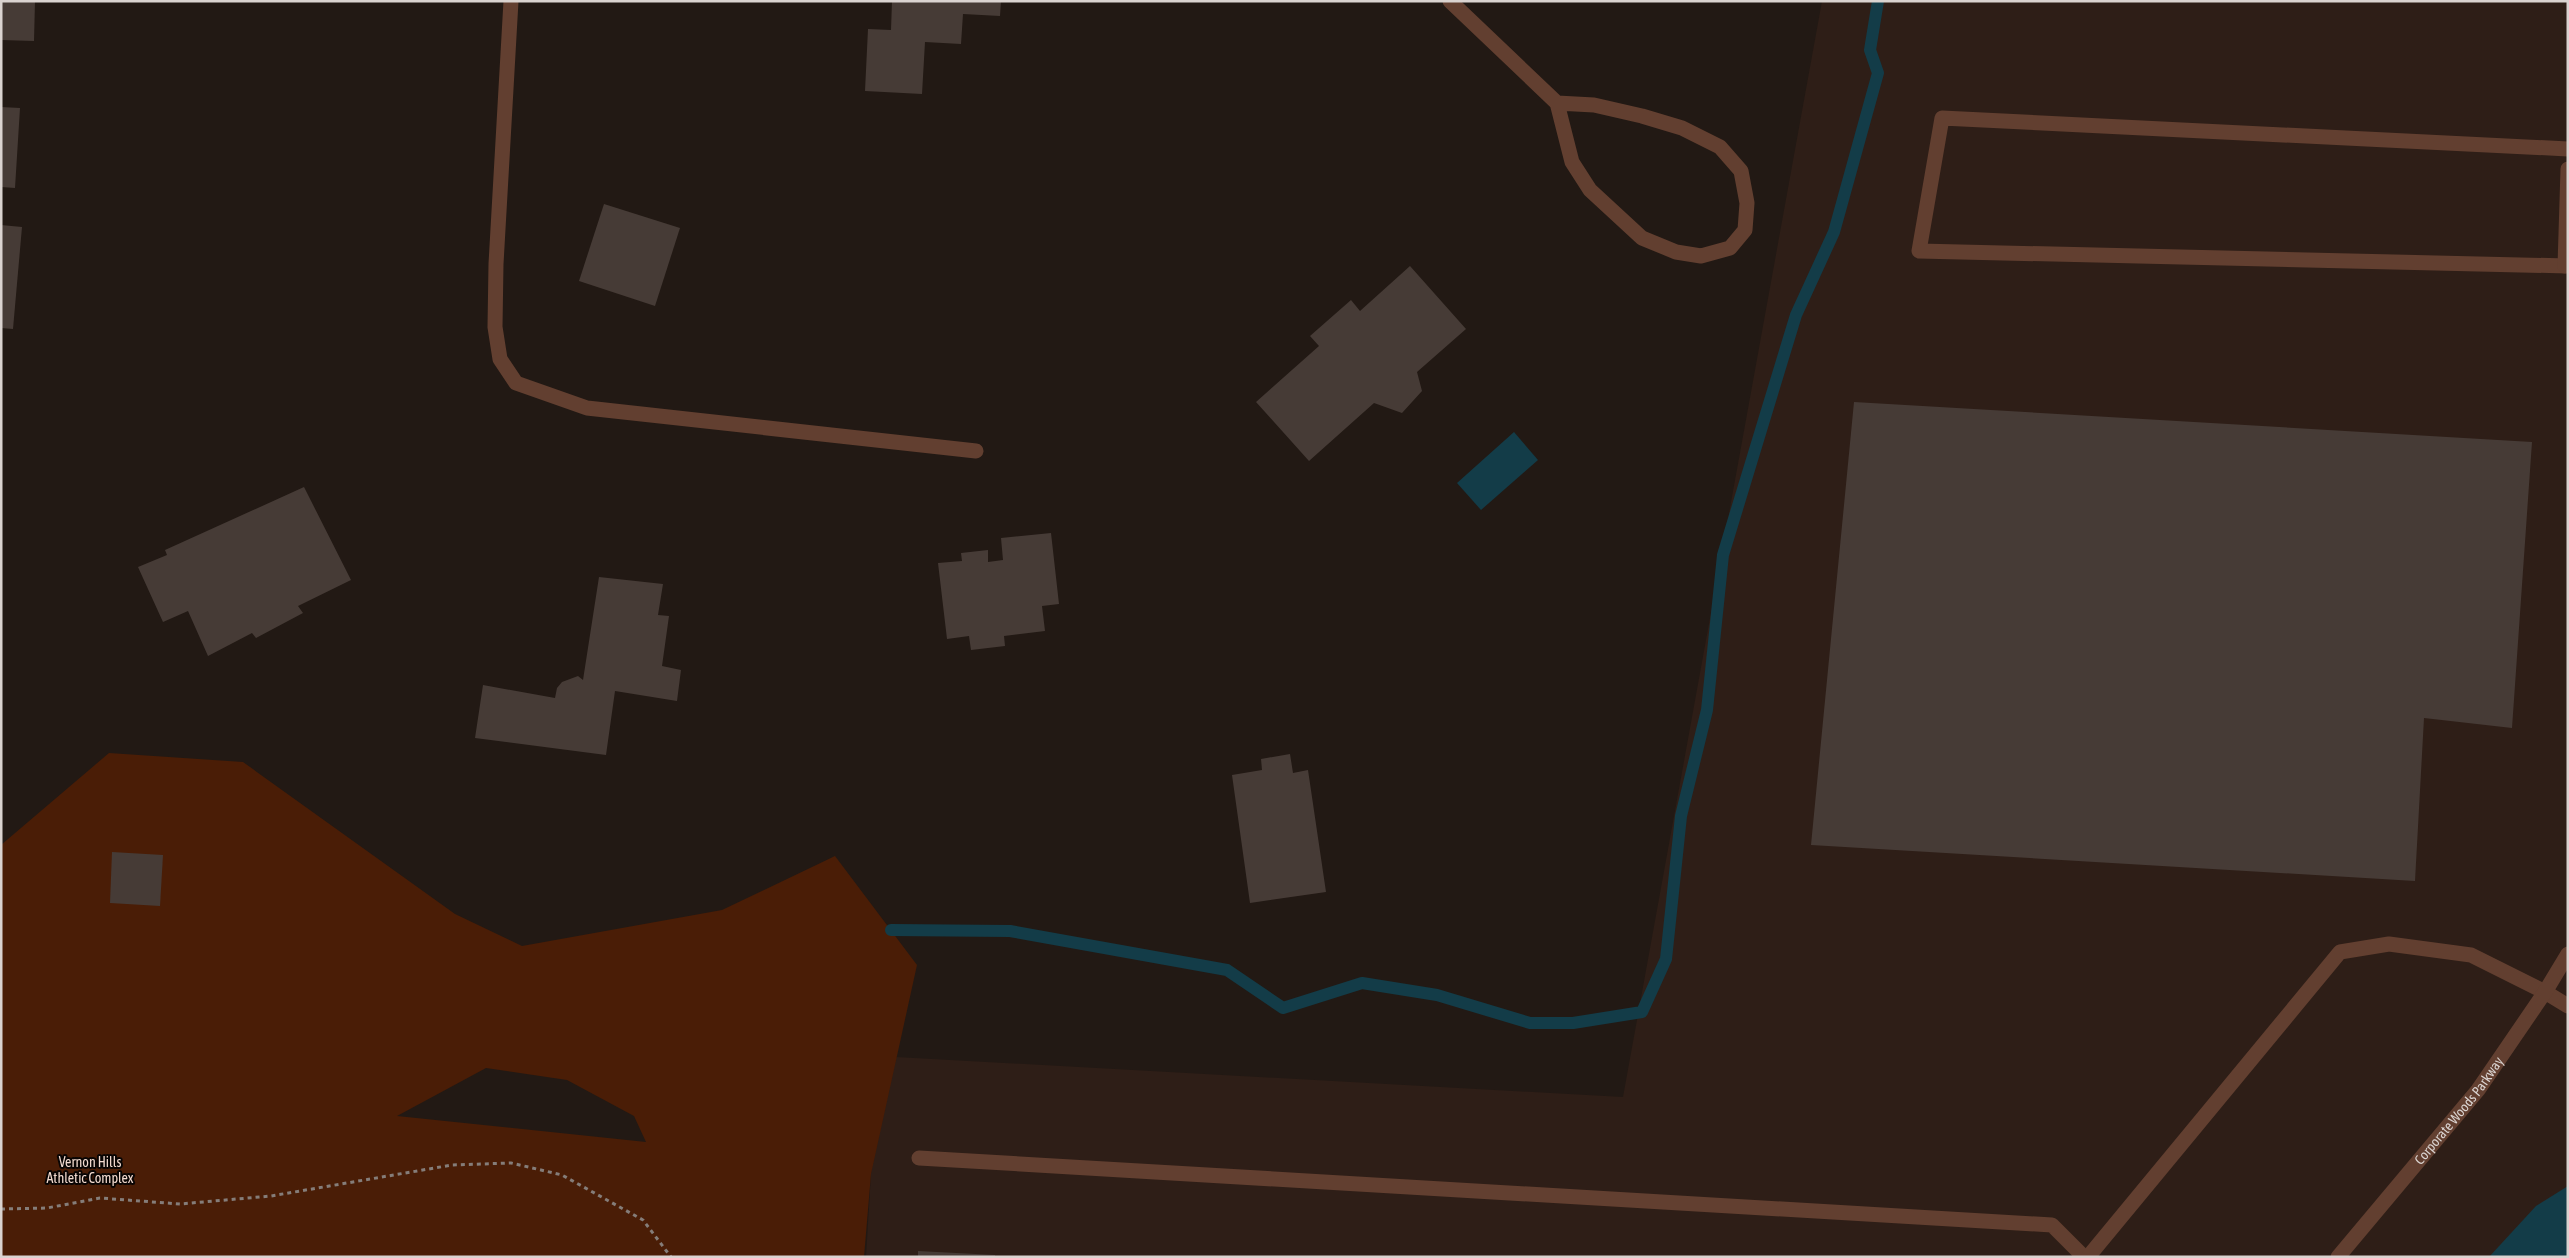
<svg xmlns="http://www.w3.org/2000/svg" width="2569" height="1258" font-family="'Asap Condensed',sans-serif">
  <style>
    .built { fill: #2e1e17 }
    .green { fill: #4a1d06; fill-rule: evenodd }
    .water { fill: #133c48 }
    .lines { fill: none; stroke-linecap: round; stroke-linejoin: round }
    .stream { stroke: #133c48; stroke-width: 12 }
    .building { fill: #463b36 }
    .path { stroke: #857d79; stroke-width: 3; stroke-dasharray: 4 4; stroke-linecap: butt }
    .service { stroke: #623f30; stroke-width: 15 }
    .tertiary { stroke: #623f30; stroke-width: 15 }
    .labels { text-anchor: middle; stroke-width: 4; stroke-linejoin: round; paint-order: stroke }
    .street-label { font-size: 14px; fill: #dad3d0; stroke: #090504 }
    .park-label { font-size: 14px; fill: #f2dacf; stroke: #090504 }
  </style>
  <rect width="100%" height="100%" fill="#221914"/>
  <path class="built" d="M 1822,1 L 2568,1 L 2568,1257 L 866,1257 L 878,1056 L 1623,1097 Z"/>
  <path class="green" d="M 109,753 L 243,762 L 455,914 L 522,946 L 722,910 L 835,856 L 917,965 L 871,1174 L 864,1257 L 1,1257 L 1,845 ZM 486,1068 L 567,1080 L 634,1116 L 646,1142 L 397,1116 Z"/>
  <g class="water">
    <path d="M 1514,432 L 1538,460 L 1481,510 L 1457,483 Z"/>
    <path d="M 2568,1186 L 2568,1257 L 2489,1257 L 2536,1206 Z"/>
  </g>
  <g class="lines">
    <path class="stream" d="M 891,930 L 1010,931 L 1227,970 L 1283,1008 L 1362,983 L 1437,995 L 1530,1023 L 1573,1023 L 1642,1012 L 1666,959 L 1681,816 L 1707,710 L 1723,555 L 1796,315 L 1834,232 L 1878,73 L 1870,50 L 1878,1"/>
  </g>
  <g class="building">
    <path d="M 1,1 L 35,1 L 34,41 L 1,40 Z"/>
    <path d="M 892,1 L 1001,1 L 1000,16 L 963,14 L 961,44 L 925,42 L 922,94 L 865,91 L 868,29 L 891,30 Z"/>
    <path d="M 1,107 L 20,108 L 15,188 L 1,187 Z"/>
    <path d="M 604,204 L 680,228 L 655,306 L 579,281 Z"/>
    <path d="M 1,225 L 22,227 L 13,329 L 1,328 Z"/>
    <path d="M 1410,266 L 1466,329 L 1417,372 L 1422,391 L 1402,413 L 1374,403 L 1309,461 L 1256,402 L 1319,346 L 1310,336 L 1351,300 L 1360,311 Z"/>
    <path d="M 1854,402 L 2532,442 L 2512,728 L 2424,718 L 2415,881 L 1811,845 Z"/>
    <path d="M 304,487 L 351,580 L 298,606 L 303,613 L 256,638 L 252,633 L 208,656 L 188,611 L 163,622 L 138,567 L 167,555 L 165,550 Z"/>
    <path d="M 1051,533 L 1059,604 L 1042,606 L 1045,631 L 1004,636 L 1005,646 L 971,650 L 969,636 L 947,639 L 938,563 L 962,561 L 961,553 L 988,550 L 988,562 L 1003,560 L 1001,538 Z"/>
    <path d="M 599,577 L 663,584 L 658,615 L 669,616 L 662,666 L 681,670 L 677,701 L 615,691 L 606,755 L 475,738 L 483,685 L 555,698 L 557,688 L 562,682 L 578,676 L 583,680 Z"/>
    <path d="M 1290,754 L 1293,773 L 1308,770 L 1326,892 L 1250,903 L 1232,775 L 1262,770 L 1261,759 Z"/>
    <path d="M 112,852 L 163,855 L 160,906 L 110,903 Z"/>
    <path d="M 918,1251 L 995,1255 L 995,1257 L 918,1257 Z"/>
  </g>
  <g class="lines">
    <path class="path" d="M 1,1209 L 47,1208 L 100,1198 L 180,1204 L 271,1196 L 452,1165 L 511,1163 L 562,1175 L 643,1220 L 671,1257"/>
    <g class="service">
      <path d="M 511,1 L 496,264 L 495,327 L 500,359 L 516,383 L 587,408 L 976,451"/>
      <path d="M 1450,1 L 1557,103 L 1572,162 L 1590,190 L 1642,238 L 1676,252 L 1701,256 L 1730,248 L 1745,230 L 1747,203 L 1741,171 L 1720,147 L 1682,128 L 1642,116 L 1594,105 L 1557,103"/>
      <path d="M 2568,149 L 1942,118 L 1919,251 L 2568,266"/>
      <path d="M 2565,266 L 2568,169"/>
      <path d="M 919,1158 L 2052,1225 L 2084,1257"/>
      <path d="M 2088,1257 L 2340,952 L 2389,944 L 2471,955 L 2545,992"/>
    </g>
    <g class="tertiary">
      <path d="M 2545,992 L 2568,1006"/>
      <path id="s1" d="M 2338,1257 L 2478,1090 L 2545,992 L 2568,954"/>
    </g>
  </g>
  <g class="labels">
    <g class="street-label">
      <text dy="5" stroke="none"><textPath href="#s1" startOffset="190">Corporate Woods Parkway</textPath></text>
    </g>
    <g class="park-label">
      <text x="90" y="1167">Vernon Hills<tspan x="90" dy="16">Athletic Complex</tspan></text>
    </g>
  </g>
  <rect width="2569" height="1258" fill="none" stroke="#dad3d0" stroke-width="5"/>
</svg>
